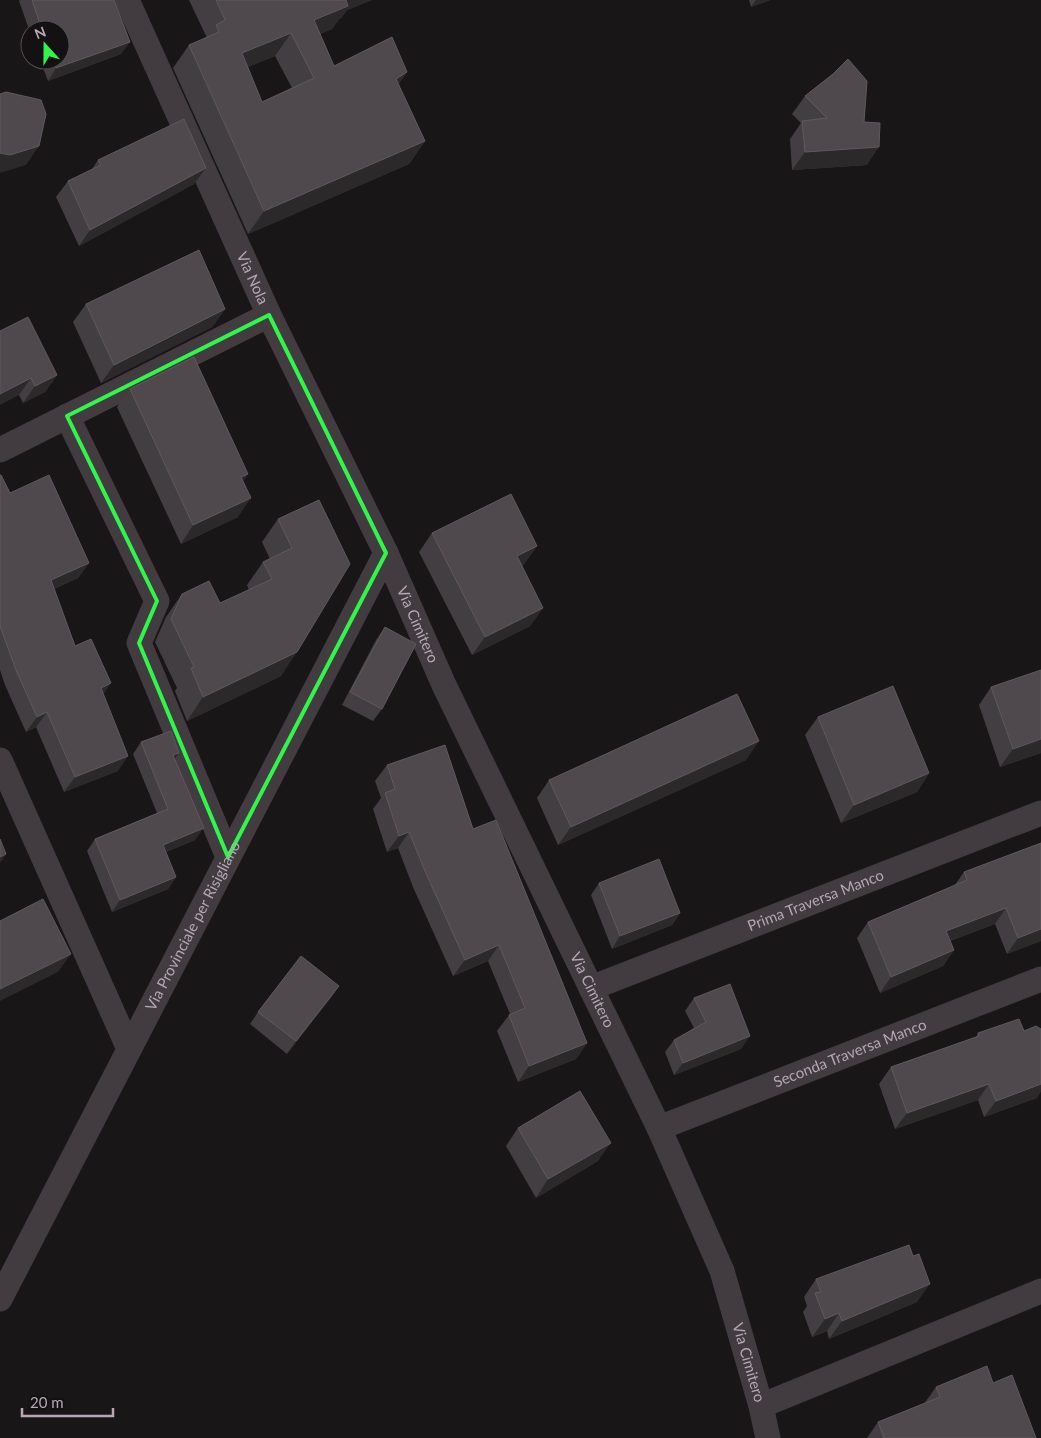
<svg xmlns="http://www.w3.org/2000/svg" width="1041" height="1438" font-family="Lato,sans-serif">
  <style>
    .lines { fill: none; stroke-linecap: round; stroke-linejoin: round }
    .street { stroke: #423b40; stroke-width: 25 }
    .wall { fill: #433e41; fill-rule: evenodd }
    .shaded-wall { fill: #2c292b }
    .building { fill: #4f494d; stroke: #60585e; fill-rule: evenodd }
    .marked { fill: none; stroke: #2ff649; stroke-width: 4; stroke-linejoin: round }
    .labels { text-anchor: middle; stroke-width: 4.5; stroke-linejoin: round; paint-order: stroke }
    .street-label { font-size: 15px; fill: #b8a7b5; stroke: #131112 }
  </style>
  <rect width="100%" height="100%" fill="#181617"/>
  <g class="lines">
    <g class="street">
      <path id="s1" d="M 127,0 L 269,315 L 386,553 L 444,685 L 659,1128 L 722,1271 L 761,1406 L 768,1438"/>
      <path d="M 67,416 L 157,601 L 139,643 L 228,857"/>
      <path d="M 0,450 L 269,315"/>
      <path d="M 0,760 L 129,1049"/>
      <path id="s2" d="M 591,988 L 1041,813"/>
      <path id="s3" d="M 659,1128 L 1041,979"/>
      <path id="s4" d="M 0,1299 L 386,553"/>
      <path d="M 761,1406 L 1041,1291"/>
    </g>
  </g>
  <g class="wall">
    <path d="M 20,0 L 114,0 L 121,54 L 48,81 L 40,60 L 60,60 L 60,30 L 30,30 L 30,32 L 19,1 Z"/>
    <path d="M 189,0 L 372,0 L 347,10 L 341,18 L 339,19 L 332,29 L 320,34 L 334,66 L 407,72 L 398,85 L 425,141 L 409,164 L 248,234 L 173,68 L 189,45 L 207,38 ZM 275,56 L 292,88 L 262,102 L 248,67 Z"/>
    <path d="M 749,0 L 770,0 L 751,7 Z"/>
    <path d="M 805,96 L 864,122 L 867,165 L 792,170 L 790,139 L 801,123 L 792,114 Z"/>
    <path d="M 98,160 L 194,184 L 79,246 L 56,197 L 68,181 L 92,169 Z"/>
    <path d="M 86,304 L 225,309 L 212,327 L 101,383 L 73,322 Z"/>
    <path d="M 0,331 L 57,375 L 45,392 L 23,403 L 19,395 Z"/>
    <path d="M 130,389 L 248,474 L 243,481 L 238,517 L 181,544 L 117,407 Z"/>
    <path d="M 0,475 L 10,493 L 89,563 L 78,578 L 54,589 L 75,646 L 103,694 L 118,771 L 64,792 L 36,727 L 26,732 L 5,685 L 0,670 Z"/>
    <path d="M 319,500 L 281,676 L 187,721 L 175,691 L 177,688 L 155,642 L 166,617 L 182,594 L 220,603 L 249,590 L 247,585 L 263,562 L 270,559 L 262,542 L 278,519 Z"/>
    <path d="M 432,533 L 537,546 L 524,564 L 522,566 L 543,608 L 530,626 L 472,655 L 419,552 Z"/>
    <path d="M 385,627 L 382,709 L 373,721 L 342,705 L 376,640 Z"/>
    <path d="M 991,687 L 1041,753 L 1000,767 L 979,705 Z"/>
    <path d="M 818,717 L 929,773 L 917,792 L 841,823 L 805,735 Z"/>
    <path d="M 141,742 L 179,753 L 175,759 L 195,840 L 166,852 L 176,877 L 168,889 L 112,912 L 87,851 L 95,839 L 157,813 L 133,754 Z"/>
    <path d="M 746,760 L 558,845 L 537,798 L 549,780 Z"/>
    <path d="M 387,765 L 473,829 L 587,1043 L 576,1059 L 518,1082 L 497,1031 L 509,1015 L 510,1014 L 488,961 L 453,976 L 413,887 L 398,848 L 387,852 L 373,809 L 381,798 L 375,781 Z"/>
    <path d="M 1041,843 L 1041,941 L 1007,954 L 995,924 L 950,941 L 954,950 L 943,966 L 880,993 L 857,938 L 868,922 L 954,886 L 964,872 Z"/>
    <path d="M 599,883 L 680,913 L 672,925 L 612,949 L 591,895 Z"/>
    <path d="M 339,986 L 287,1054 L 250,1024 L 258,1012 Z"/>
    <path d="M 694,998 L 741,1049 L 674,1075 L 665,1052 L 674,1040 L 694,1028 L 685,1011 Z"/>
    <path d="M 1041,1029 L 1041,1091 L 1037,1098 L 984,1117 L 978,1100 L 895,1129 L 879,1084 L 891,1067 L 976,1037 L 978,1033 Z"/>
    <path d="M 518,1128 L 598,1161 L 536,1198 L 506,1146 Z"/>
    <path d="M 816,1279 L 917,1302 L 829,1339 L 827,1331 L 812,1337 L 803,1312 L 807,1306 L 804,1297 Z"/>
    <path d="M 993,1383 L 1036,1438 L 867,1438 L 878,1422 L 924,1404 L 936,1387 Z"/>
  </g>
  <g class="shaded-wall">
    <path d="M 345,0 L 372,0 L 347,10 L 341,18 L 339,19 L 332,29 L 298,43 L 314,20 Z"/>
    <path d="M 756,0 L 770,0 L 751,7 Z"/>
    <path d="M 291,33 L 275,56 L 226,76 L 242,53 Z"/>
    <path d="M 130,42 L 121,54 L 48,81 L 56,68 Z"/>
    <path d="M 407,72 L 391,95 L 396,79 Z"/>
    <path d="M 425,141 L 409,164 L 248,234 L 264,211 Z"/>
    <path d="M 39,146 L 26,165 L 0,173 L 0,153 Z"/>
    <path d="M 879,147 L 867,165 L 792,170 L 805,152 Z"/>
    <path d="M 206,168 L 194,184 L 79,246 L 90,230 Z"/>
    <path d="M 225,309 L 212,327 L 101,383 L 114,365 Z"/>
    <path d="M 57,375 L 45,392 L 23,403 L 35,386 Z"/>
    <path d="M 31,378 L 19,395 L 0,405 L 0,394 Z"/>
    <path d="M 248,474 L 236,492 L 241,477 Z"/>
    <path d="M 251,498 L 238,517 L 181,544 L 193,525 Z"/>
    <path d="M 537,546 L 524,564 L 504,574 L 517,556 Z"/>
    <path d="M 89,563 L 78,578 L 40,595 L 51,580 Z"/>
    <path d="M 543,608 L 530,626 L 472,655 L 485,637 Z"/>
    <path d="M 297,652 L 281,676 L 187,721 L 203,697 Z"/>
    <path d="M 111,683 L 101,698 L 101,688 Z"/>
    <path d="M 47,712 L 36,727 L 26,732 L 37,717 Z"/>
    <path d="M 1041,739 L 1041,753 L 1000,767 L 1013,749 Z"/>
    <path d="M 759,741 L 746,760 L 558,845 L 571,827 Z"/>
    <path d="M 179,753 L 171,764 L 173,755 Z"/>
    <path d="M 128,756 L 118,771 L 64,792 L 75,777 Z"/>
    <path d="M 929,773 L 917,792 L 841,823 L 854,805 Z"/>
    <path d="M 204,828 L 195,840 L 154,857 L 163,845 Z"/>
    <path d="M 409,832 L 398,848 L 387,852 L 399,836 Z"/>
    <path d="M 6,854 L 0,863 L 0,857 Z"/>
    <path d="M 176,877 L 168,889 L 112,912 L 120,900 Z"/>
    <path d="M 1006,908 L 995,924 L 935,947 L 946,931 Z"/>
    <path d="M 680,913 L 672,925 L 612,949 L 620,936 Z"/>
    <path d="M 1041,929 L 1041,941 L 1007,954 L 1018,938 Z"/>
    <path d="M 499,945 L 488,961 L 453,976 L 465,960 Z"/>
    <path d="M 954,950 L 943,966 L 880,993 L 891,977 Z"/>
    <path d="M 71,954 L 58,972 L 0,1001 L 0,989 Z"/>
    <path d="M 339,986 L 331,998 L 287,1054 L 296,1041 Z"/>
    <path d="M 750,1036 L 741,1049 L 674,1075 L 683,1063 Z"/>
    <path d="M 587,1043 L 576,1059 L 518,1082 L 529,1066 Z"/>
    <path d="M 989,1084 L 978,1100 L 895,1129 L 907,1113 Z"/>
    <path d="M 1041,1084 L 1041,1091 L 1037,1098 L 984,1117 L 996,1101 Z"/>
    <path d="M 611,1143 L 598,1161 L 536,1198 L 548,1179 Z"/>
    <path d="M 930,1284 L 917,1302 L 829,1339 L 842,1321 Z"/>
    <path d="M 839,1313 L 827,1331 L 812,1337 L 825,1319 Z"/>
  </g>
  <g class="building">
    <path d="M 32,0 L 114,0 L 130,42 L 56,68 L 53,60 L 60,60 L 60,30 L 42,30 Z"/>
    <path d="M 216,0 L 346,0 L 348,6 L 314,20 L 334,66 L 392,37 L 407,72 L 396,79 L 425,141 L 264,211 L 189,45 L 219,32 L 216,25 L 225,20 ZM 291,33 L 314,78 L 262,102 L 242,53 Z"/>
    <path d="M 848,59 L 867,81 L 864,122 L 880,123 L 879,147 L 805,152 L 802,121 L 827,118 L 805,96 L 833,74 Z"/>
    <path d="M 6,92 L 41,100 L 46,114 L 39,146 L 10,155 L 0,153 L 0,94 Z"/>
    <path d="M 184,119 L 206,168 L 90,230 L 68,181 L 101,165 L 98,160 Z"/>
    <path d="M 199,250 L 225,309 L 114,365 L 86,304 Z"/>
    <path d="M 28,317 L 57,375 L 35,386 L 31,378 L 0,394 L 0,331 Z"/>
    <path d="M 194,357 L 248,474 L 241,477 L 251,498 L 193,525 L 130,389 Z"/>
    <path d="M 0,475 L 1,475 L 10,493 L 49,475 L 89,563 L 51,580 L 75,646 L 91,639 L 111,683 L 101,688 L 128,756 L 75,777 L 47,712 L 37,717 L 16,670 L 0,626 Z"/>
    <path d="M 511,494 L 537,546 L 517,556 L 543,608 L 485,637 L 432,533 Z"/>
    <path d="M 319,500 L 350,564 L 297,652 L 203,697 L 191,668 L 194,667 L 171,619 L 182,594 L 209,581 L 220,603 L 272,579 L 263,562 L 292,548 L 278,519 Z"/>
    <path d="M 385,627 L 416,644 L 382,709 L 350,692 Z"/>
    <path d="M 1041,670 L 1041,739 L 1013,749 L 991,687 Z"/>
    <path d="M 893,686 L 929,773 L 854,805 L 818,717 Z"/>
    <path d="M 737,694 L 759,741 L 571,827 L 549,780 Z"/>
    <path d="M 171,731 L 179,753 L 173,755 L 204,828 L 163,845 L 176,877 L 120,900 L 95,839 L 168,809 L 141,742 Z"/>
    <path d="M 445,745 L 473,829 L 496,820 L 587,1043 L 529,1066 L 509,1015 L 525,1008 L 499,945 L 465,960 L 425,871 L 409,832 L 399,836 L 385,793 L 395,789 L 387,765 Z"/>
    <path d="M 0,839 L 6,854 L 0,857 Z"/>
    <path d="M 1041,843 L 1041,929 L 1018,938 L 1006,908 L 946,931 L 954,950 L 891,977 L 868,922 L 967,880 L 964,872 Z"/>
    <path d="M 659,859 L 680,913 L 620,936 L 599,883 Z"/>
    <path d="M 43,899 L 71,954 L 0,989 L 0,921 Z"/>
    <path d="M 301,956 L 339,986 L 296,1041 L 258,1012 Z"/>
    <path d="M 730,984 L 750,1036 L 683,1063 L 674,1040 L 706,1022 L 694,998 Z"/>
    <path d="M 1019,1019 L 1024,1031 L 1036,1026 L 1041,1029 L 1041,1084 L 996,1101 L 989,1084 L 907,1113 L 891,1067 L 979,1036 L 978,1033 Z"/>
    <path d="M 580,1091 L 611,1143 L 548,1179 L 518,1128 Z"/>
    <path d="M 909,1245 L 913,1256 L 919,1254 L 930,1284 L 842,1321 L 839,1313 L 825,1319 L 815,1293 L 821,1292 L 816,1279 Z"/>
    <path d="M 987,1366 L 993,1383 L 1012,1375 L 1036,1438 L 884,1438 L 878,1422 L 940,1397 L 936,1387 Z"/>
  </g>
  <path class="marked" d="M 269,315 L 386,553 L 228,857 L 139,643 L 157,601 L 67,416 Z"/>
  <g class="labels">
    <g class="street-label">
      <text dy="5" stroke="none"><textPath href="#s1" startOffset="305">Via Nola</textPath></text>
      <text dy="5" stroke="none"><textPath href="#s1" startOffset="689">Via Cimitero</textPath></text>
      <text dy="5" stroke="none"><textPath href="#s2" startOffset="241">Prima Traversa Manco</textPath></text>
      <text dy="5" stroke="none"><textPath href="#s4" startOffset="420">Via Provinciale per Risigliano</textPath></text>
      <text dy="5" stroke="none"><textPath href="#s1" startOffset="1094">Via Cimitero</textPath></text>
      <text dy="5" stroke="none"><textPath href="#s3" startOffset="205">Seconda Traversa Manco</textPath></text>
      <text dy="5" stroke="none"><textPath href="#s1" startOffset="1499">Via Cimitero</textPath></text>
    </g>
  </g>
  <g transform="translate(45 45) rotate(339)"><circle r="24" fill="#131112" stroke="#554d53"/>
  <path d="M0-4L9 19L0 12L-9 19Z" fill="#2ff649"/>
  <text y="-8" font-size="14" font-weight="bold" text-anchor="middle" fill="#b8a7b5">N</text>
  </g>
  <path d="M22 1408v8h91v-8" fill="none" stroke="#b8a7b5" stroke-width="2.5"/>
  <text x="30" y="1408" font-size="15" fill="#b8a7b5" stroke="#131112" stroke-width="4" paint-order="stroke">20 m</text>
</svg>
